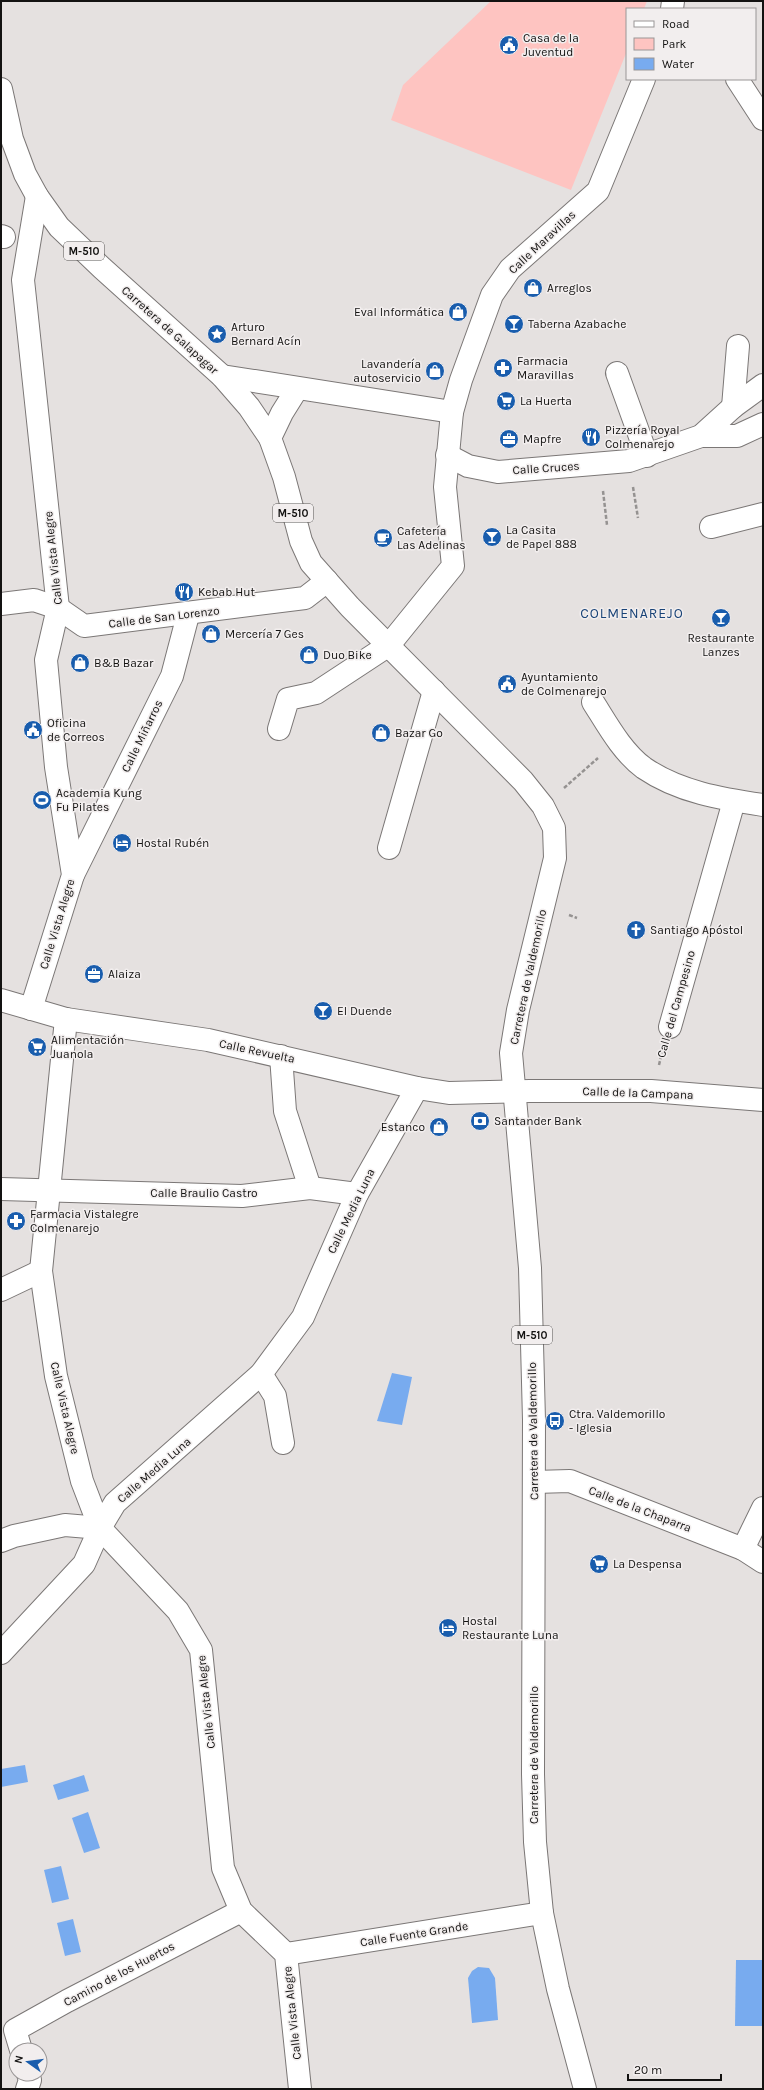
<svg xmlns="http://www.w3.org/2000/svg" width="764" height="2090" font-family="Karla,sans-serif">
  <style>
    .green { fill: #fec4c1 }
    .water { fill: #78abef }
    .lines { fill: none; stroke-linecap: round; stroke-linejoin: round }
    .minor-casing { stroke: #7b7776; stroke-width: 24 }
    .major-casing { stroke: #7b7776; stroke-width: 24 }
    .path { stroke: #959291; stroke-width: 2.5; stroke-dasharray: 4 2; stroke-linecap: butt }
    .minor { stroke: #fff; stroke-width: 22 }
    .major { stroke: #fff; stroke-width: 22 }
    .labels { text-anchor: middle; stroke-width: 3; stroke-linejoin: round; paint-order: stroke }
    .shield { fill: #f2eeee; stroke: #565453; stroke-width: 1 }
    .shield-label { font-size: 11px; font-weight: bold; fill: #131211 }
    .poi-label { font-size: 12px; fill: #131211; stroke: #f2eeee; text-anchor: start }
    .street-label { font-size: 12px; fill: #131211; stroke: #f2eeee }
    .quarter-label { font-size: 14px; letter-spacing: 1px; fill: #1a4478; stroke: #f2eeee }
  </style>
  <rect width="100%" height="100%" fill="#e5e1e0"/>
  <path class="green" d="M 491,1 L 647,1 L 644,9 L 627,9 L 627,51 L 571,190 L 391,120 L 403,85 Z"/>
  <g class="water">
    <path d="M 392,1373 L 412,1377 L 402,1425 L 377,1421 Z"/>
    <path d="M 25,1765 L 28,1782 L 1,1787 L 1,1769 Z"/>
    <path d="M 84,1775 L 89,1791 L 58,1800 L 53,1785 Z"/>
    <path d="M 88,1812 L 100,1848 L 84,1853 L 72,1818 Z"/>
    <path d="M 61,1866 L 69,1899 L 52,1903 L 44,1870 Z"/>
    <path d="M 73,1919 L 81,1952 L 65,1956 L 57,1923 Z"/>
    <path d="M 736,1960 L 763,1960 L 763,2026 L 735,2026 Z"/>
    <path d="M 478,1967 L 489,1968 L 495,1978 L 498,2020 L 472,2023 L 468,1978 L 472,1971 Z"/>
  </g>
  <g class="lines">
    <defs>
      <g id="minor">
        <path d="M 672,9 L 673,1"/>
        <path d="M 737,79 L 763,119"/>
        <path d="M 1,236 L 4,237"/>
        <path d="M 617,373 L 647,456"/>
        <path d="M 222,376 L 452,412"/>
        <path d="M 733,407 L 738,346"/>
        <path d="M 701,436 L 737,436 L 763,424"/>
        <path d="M 270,438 L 282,413 L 297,389"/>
        <path d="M 447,455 L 468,466 L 498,472 L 629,461 L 701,436 L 733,407 L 763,385"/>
        <path d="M 711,527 L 763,514"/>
        <path d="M 1,604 L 34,600 L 58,608 L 84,626 L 305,598 L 327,581"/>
        <path d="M 593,702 C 607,724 622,752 644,768 C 679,792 722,799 763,805"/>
        <path d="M 279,729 L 288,699 L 316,693 L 389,645 L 453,566 L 445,487 L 452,412 L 461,380 L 492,295 L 510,269 L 598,191 L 644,79"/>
        <path d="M 389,848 L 434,691"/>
        <path d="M 73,875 L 172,676 L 188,615"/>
        <path d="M 1,1000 L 66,1019 L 208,1040 L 417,1088 L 449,1093 L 530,1091 L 651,1091 L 763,1100"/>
        <path d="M 31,1009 L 73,875 L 56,767 L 46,660 L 58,608 L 23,280 L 37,196"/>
        <path d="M 66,1019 L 41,1271 L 56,1376 L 82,1481 L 100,1528 L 178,1611 L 201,1650 L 223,1868 L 241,1911 L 286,1954 L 300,2089"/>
        <path d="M 670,1027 L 734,801"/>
        <path d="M 281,1056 L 285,1111 L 310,1188"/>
        <path d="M 1,1189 L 242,1196 L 310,1188 L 357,1194"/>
        <path d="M 1,1290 L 41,1271"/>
        <path d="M 261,1374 L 275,1396 L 283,1443"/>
        <path d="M 534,1482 L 570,1481 L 743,1549 L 763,1562"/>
        <path d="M 1,1541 L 14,1536 L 65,1525 L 100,1528"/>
        <path d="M 743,1549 L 763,1508"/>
        <path d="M 1,1653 L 84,1564 L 100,1528 L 115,1503 L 261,1374 L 303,1317 L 357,1194 L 417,1088"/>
        <path d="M 286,1954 L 542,1913"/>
        <path d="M 21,2050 L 15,2030 L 67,2001 L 241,1911"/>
        <path d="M 27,2089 L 30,2080 L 28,2074"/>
      </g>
      <path id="major" d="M 1,89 L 12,139 L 25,174 L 37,196 L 59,227 L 102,268 L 222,376 L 249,407 L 270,438 L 284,477 L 301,541 L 311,563 L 350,607 L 523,781 L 543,806 L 554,828 L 555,858 L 518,1010 L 511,1053 L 530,1268 L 534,1420 L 533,1774 L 535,1842 L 542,1913 L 558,1989 L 585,2089"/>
    </defs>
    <use href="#minor" class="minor-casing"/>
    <use href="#major" class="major-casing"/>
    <g class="path">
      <path d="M 633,487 L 638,518"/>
      <path d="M 603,491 L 607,525"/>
      <path d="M 564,788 L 598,758"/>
      <path d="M 569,915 L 577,918"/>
      <path d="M 659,1065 L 662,1052"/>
    </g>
    <use href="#minor" class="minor"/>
    <use href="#major" class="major"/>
  </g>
  <defs>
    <symbol id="civic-disc" viewBox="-11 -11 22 22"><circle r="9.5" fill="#195dad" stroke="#f2eeee"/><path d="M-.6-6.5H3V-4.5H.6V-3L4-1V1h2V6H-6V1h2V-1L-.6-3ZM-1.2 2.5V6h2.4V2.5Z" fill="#fff"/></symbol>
    <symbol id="shop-disc" viewBox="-11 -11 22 22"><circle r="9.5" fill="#195dad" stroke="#f2eeee"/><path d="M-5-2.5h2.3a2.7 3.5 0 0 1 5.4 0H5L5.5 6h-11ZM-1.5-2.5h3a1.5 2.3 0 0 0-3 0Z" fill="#fff"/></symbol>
    <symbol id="bar-disc" viewBox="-11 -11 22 22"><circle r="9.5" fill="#195dad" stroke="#f2eeee"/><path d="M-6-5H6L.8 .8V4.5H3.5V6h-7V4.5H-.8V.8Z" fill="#fff"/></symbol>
    <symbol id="sight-disc" viewBox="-11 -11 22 22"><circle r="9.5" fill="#195dad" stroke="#f2eeee"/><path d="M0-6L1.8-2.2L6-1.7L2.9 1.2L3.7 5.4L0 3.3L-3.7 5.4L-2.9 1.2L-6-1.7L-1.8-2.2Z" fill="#fff"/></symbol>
    <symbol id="pharmacy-disc" viewBox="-11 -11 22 22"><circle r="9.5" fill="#195dad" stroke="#f2eeee"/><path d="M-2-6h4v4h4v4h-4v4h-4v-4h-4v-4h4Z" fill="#fff"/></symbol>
    <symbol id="supermarket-disc" viewBox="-11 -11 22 22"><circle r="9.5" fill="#195dad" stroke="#f2eeee"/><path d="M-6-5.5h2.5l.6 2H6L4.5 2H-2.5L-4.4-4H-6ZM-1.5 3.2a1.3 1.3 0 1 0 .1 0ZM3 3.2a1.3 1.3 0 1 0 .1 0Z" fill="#fff"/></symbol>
    <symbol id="restaurant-disc" viewBox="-11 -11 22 22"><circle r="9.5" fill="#195dad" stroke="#f2eeee"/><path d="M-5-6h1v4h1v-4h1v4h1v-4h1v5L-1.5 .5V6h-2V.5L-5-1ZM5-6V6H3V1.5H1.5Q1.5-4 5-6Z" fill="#fff"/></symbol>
    <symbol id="office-disc" viewBox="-11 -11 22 22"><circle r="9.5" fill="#195dad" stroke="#f2eeee"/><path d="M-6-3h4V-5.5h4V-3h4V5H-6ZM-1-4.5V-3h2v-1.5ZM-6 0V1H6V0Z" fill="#fff"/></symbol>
    <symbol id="cafe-disc" viewBox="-11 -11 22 22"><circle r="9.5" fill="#195dad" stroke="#f2eeee"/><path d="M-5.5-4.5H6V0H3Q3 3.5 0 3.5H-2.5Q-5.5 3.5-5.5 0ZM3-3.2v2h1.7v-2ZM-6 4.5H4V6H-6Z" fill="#fff"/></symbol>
    <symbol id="stadium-disc" viewBox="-11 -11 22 22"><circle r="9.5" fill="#195dad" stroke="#f2eeee"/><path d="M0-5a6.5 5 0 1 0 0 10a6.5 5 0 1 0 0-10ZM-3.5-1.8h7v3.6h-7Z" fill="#fff"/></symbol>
    <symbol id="hotel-disc" viewBox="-11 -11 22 22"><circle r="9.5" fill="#195dad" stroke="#f2eeee"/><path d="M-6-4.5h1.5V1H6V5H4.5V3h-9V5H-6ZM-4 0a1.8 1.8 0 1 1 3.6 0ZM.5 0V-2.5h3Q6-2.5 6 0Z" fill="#fff"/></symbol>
    <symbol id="church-disc" viewBox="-11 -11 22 22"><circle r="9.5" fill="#195dad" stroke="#f2eeee"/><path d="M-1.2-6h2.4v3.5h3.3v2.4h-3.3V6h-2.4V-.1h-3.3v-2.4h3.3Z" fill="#fff"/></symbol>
    <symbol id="bank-disc" viewBox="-11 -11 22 22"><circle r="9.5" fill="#195dad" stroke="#f2eeee"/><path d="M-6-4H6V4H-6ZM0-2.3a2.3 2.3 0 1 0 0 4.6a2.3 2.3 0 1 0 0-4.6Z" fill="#fff"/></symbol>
    <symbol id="bus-disc" viewBox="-11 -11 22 22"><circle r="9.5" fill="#195dad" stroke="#f2eeee"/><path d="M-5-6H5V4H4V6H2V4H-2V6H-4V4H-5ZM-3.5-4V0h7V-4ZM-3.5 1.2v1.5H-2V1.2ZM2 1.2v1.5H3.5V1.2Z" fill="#fff"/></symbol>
  </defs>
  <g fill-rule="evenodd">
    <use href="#civic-disc" x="498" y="34" width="22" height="22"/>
    <use href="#shop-disc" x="522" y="277" width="22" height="22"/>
    <use href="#shop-disc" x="447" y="301" width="22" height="22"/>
    <use href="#bar-disc" x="503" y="313" width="22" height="22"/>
    <use href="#sight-disc" x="206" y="323" width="22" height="22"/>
    <use href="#pharmacy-disc" x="492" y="357" width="22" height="22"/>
    <use href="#shop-disc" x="424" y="360" width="22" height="22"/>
    <use href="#supermarket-disc" x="495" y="390" width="22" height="22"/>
    <use href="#restaurant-disc" x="580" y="426" width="22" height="22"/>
    <use href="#office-disc" x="498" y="428" width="22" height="22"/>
    <use href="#bar-disc" x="481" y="526" width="22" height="22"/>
    <use href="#cafe-disc" x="372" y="527" width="22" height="22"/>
    <use href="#restaurant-disc" x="173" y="581" width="22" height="22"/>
    <use href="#bar-disc" x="710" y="607" width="22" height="22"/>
    <use href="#shop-disc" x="200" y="623" width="22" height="22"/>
    <use href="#shop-disc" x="298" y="644" width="22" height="22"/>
    <use href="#shop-disc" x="69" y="652" width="22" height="22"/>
    <use href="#civic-disc" x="496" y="673" width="22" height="22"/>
    <use href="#civic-disc" x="22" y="719" width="22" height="22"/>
    <use href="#shop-disc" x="370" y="722" width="22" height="22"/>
    <use href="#stadium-disc" x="31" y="789" width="22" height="22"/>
    <use href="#hotel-disc" x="111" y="832" width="22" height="22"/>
    <use href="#church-disc" x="625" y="919" width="22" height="22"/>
    <use href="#office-disc" x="83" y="963" width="22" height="22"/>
    <use href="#bar-disc" x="312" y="1000" width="22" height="22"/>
    <use href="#supermarket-disc" x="26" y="1036" width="22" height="22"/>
    <use href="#bank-disc" x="469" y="1110" width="22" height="22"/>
    <use href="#shop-disc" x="428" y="1116" width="22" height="22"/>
    <use href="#pharmacy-disc" x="5" y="1210" width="22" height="22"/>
    <use href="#bus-disc" x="544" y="1410" width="22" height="22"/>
    <use href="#supermarket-disc" x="588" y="1553" width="22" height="22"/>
    <use href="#hotel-disc" x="437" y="1617" width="22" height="22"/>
  </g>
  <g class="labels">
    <g class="shield">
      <rect x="64" y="242" width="40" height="18" rx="3"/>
      <rect x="273" y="504" width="40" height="18" rx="3"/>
      <rect x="512" y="1326" width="40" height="18" rx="3"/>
    </g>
    <g class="shield-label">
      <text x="84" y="255">M-510</text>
      <text x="293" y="517">M-510</text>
      <text x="532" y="1339">M-510</text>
    </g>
    <g class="poi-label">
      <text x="523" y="42">Casa de la<tspan x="523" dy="14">Juventud</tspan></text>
      <text x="547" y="292">Arreglos</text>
      <text x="444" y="316" text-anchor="end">Eval Informática</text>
      <text x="528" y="328">Taberna Azabache</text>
      <text x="231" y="331">Arturo<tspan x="231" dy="14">Bernard Acín</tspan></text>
      <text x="517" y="365">Farmacia<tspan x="517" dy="14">Maravillas</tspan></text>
      <text x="421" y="368" text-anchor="end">Lavandería<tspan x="421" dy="14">autoservicio</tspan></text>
      <text x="520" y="405">La Huerta</text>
      <text x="605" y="434">Pizzería Royal<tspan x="605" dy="14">Colmenarejo</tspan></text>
      <text x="523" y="443">Mapfre</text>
      <text x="506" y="534">La Casita<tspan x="506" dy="14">de Papel 888</tspan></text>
      <text x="397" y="535">Cafetería<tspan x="397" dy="14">Las Adelinas</tspan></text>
      <text x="198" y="596">Kebab Hut</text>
      <text x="225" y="638">Mercería 7 Ges</text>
      <text x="721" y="642" text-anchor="middle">Restaurante<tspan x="721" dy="14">Lanzes</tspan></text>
      <text x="323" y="659">Duo Bike</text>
      <text x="94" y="667">B&amp;B Bazar</text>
      <text x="521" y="681">Ayuntamiento<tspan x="521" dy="14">de Colmenarejo</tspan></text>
      <text x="47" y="727">Oficina<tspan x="47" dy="14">de Correos</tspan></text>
      <text x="395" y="737">Bazar Go</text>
      <text x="56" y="797">Academia Kung<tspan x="56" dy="14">Fu Pilates</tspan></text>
      <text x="136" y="847">Hostal Rubén</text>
      <text x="650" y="934">Santiago Apóstol</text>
      <text x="108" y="978">Alaiza</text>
      <text x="337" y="1015">El Duende</text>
      <text x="51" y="1044">Alimentación<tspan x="51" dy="14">Juanola</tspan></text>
      <text x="494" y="1125">Santander Bank</text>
      <text x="425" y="1131" text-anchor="end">Estanco</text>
      <text x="30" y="1218">Farmacia Vistalegre<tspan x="30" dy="14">Colmenarejo</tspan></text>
      <text x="569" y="1418">Ctra. Valdemorillo<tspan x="569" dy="14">- Iglesia</tspan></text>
      <text x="613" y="1568">La Despensa</text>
      <text x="462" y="1625">Hostal<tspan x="462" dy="14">Restaurante Luna</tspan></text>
    </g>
    <g class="street-label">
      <text transform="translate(542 242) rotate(-43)" y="4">Calle Maravillas</text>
      <text transform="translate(170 330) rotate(42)" y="4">Carretera de Galapagar</text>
      <text transform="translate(546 468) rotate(-4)" y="4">Calle Cruces</text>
      <text transform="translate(53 558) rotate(-96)" y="4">Calle Vista Alegre</text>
      <text transform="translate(164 617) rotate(-7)" y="4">Calle de San Lorenzo</text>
      <text transform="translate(142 736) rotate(-64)" y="4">Calle Miñarros</text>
      <text transform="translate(57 924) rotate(-73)" y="4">Calle Vista Alegre</text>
      <text transform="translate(528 977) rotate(-78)" y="4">Carretera de Valdemorillo</text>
      <text transform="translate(676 1004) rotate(-74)" y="4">Calle del Campesino</text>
      <text transform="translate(257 1051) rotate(12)" y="4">Calle Revuelta</text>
      <text transform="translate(638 1093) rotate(2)" y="4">Calle de la Campana</text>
      <text x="204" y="1197">Calle Braulio Castro</text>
      <text transform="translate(351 1211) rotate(-64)" y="4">Calle Media Luna</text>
      <text transform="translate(65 1408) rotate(77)" y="4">Calle Vista Alegre</text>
      <text transform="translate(533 1431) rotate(-91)" y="4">Carretera de Valdemorillo</text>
      <text transform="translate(154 1470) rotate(-41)" y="4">Calle Media Luna</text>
      <text transform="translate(640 1509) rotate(21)" y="4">Calle de la Chaparra</text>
      <text transform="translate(206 1702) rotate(-96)" y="4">Calle Vista Alegre</text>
      <text transform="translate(534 1755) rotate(-90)" y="4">Carretera de Valdemorillo</text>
      <text transform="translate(414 1934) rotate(-9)" y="4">Calle Fuente Grande</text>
      <text transform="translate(119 1974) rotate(-28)" y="4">Camino de los Huertos</text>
      <text transform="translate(292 2013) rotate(-96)" y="4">Calle Vista Alegre</text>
    </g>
    <g class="quarter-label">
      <text x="632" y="618">COLMENAREJO</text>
    </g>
  </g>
  <rect width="764" height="2090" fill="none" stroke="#131211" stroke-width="4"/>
  <rect x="626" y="8" width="130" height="72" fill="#f2eeee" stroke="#999696"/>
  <rect x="634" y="21" width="20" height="6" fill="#ffffff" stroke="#999696"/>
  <text x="662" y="28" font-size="12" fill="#131211">Road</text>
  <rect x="634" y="38" width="20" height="12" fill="#fec4c1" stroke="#999696"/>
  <text x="662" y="48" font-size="12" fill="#131211">Park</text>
  <rect x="634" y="58" width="20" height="12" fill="#78abef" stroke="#999696"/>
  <text x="662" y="68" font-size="12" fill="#131211">Water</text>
  <g transform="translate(28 2062) rotate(284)"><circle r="19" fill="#f2eeee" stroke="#999696"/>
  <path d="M0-3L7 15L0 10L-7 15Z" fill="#195dad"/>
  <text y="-6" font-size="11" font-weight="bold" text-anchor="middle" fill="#131211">N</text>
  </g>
  <path d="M628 2074v6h93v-6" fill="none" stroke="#131211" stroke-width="2"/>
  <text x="634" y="2074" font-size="12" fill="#131211" stroke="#f2eeee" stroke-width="3" paint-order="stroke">20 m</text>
</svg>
